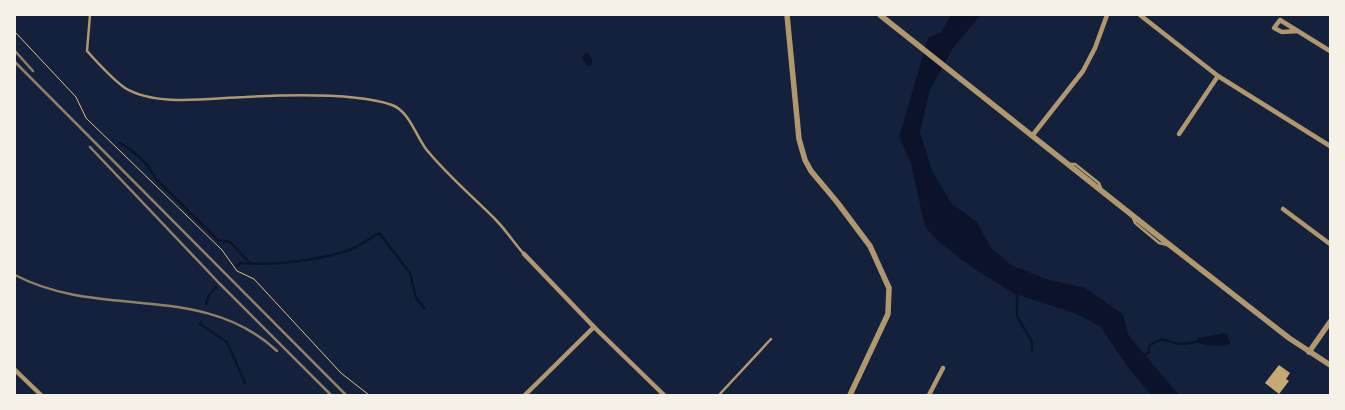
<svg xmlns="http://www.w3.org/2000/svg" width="1345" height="410" font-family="Montserrat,sans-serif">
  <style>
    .water { fill: #0b132b }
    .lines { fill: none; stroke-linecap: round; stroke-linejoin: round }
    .stream { stroke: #0b132b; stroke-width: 2.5 }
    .building { fill: #c6a872 }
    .path { stroke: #e5c07b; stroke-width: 1 }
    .service { stroke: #b1986c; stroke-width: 2.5 }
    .minor { stroke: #b1986c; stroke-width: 4.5 }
    .tertiary { stroke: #b1986c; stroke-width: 5.5 }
    .rail { stroke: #918062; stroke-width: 2.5 }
  </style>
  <rect width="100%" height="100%" fill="#14213d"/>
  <g class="water">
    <path d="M 951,15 L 981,15 L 953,48 L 930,90 L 920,132 L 932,171 L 952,204 L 977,222 L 991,248 L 1011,265 L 1046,279 L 1085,288 L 1123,314 L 1128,334 L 1134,342 L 1179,395 L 1151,395 L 1130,370 L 1100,326 L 1074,313 L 1013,293 L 973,268 L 940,243 L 925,227 L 911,163 L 899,137 L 928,38 L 941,32 Z"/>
    <path d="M 585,53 L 588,53 L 592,59 L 592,65 L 588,67 L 582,58 Z"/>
    <path d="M 1224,333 L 1228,335 L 1230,344 C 1222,348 1204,346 1196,342 L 1198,338 Z"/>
  </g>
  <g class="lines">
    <g class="stream">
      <path d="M 120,143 C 136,152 148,163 156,179 L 218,240 L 230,242 L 251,264"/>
      <path d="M 237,266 L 240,263 C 270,266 323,260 352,249 C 361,245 370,238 379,233 L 410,273 L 416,298 L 424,308"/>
      <path d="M 1017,292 L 1017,316 L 1032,342 L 1032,352"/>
      <path d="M 206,304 L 209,295 L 216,287"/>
      <path d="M 201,322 L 200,324 L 227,342 L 245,383"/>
      <path d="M 1144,356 L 1149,352 L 1149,346 C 1165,334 1164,342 1180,344 C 1185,344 1191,343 1196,342"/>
    </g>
  </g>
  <path class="building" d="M 1279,365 L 1290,373 L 1286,379 L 1289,381 L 1279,394 L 1265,383 Z"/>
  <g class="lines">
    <path class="path" d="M 15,32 L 76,97 L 86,118 L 222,250 L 237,271 L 254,279 L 341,373 L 369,395"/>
    <g class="service">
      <path d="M 90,15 L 87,51 C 99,64 111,78 125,88 C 156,107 210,98 245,97 C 283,95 357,93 392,105 C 409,111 416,136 426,149 C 447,175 472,196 495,219 C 506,230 514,243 524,254"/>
      <path d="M 1069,164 L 1075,164 L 1099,183 L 1101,188"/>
      <path d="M 1133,218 L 1135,223 L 1159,243 L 1167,245"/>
      <path d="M 719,395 L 771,339"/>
    </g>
    <g class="minor">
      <path d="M 1140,15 L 1218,76 L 1330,146"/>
      <path d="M 1297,31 L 1282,32 L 1274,28 L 1280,20 L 1330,51"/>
      <path d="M 1179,134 L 1218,76"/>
      <path d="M 1032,136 L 1083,71 L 1095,48 L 1107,15"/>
      <path d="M 1283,209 L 1330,244"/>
      <path d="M 524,254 L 594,327 L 664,395"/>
      <path d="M 15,370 L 41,395"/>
      <path d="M 525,395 L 594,327"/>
      <path d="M 929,395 L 943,368"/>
    </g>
    <g class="tertiary">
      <path d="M 787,15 L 799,139 L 805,160 L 811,171 L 837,202 L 870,246 L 889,288 L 888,314 L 850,395"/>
      <path d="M 880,15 L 1171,246 L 1289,338 L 1330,365"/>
      <path d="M 1309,352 L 1330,322"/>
    </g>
    <g class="rail">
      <path d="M 15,51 L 33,71"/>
      <path d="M 15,62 L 346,395"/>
      <path d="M 90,147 L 220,284 L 331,395"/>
      <path d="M 15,275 C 100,320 202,281 277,351"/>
    </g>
  </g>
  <rect width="1345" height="410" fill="none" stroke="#f6f1e7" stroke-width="32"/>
</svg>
